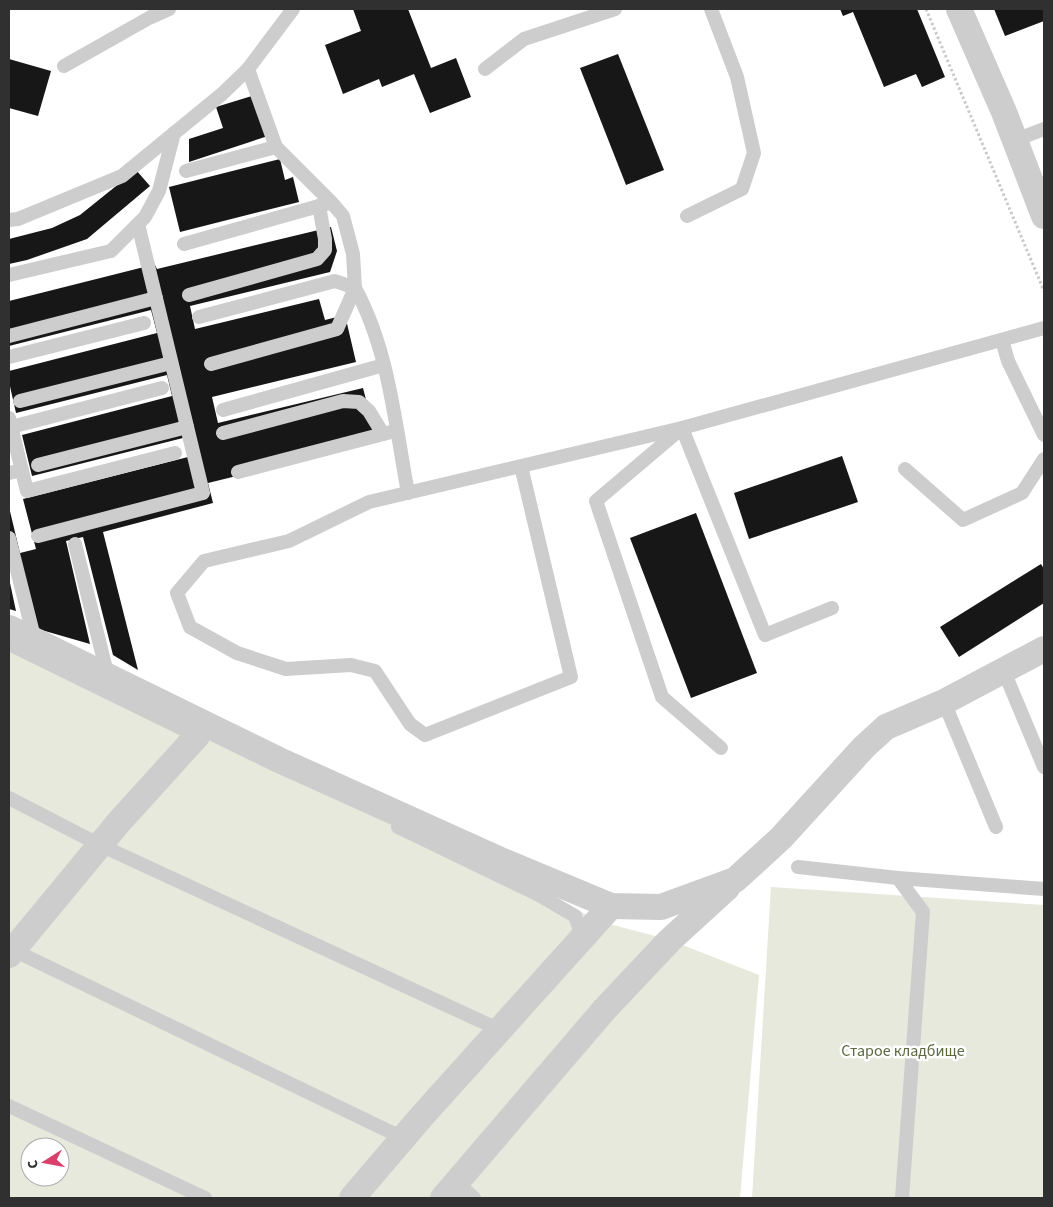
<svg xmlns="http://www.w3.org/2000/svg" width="1053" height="1207" font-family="'Source Sans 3',sans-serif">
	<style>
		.green { fill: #e6e9dc; fill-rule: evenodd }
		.building { fill: #171717 }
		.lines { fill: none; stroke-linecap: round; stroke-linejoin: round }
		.path { stroke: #cacaca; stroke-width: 3; stroke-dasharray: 2.5 2.5; stroke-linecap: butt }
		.lane { stroke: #cdcdcd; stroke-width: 14 }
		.street { stroke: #cdcdcd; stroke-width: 26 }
		.labels { text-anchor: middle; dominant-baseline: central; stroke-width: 5; stroke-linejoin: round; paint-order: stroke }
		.park-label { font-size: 16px; fill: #5c6940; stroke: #fff }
	</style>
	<rect width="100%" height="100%" fill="#fff"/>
	<!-- green -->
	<g class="green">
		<path d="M9,636L523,880L598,921L670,940L759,975L740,1198H9ZM30,1147H60V1177H30Z"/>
		<path d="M771,887L1044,905V1198H752Z"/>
	</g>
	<!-- building -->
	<g class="building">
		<path d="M353,9H408L431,68L456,58L471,97L430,113L414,74L382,87L379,79L343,94L325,45L361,31Z"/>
		<path d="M840,9H917L945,77L922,87L916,74L884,87L853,12L843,16Z"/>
		<path d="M994,9H1044V21L1005,36Z"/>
		<path d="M618,54L664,170L626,185L580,68Z"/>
		<path d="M9,59L51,71L38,116L9,108Z"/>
		<path d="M255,95L268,136L189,162V139L223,128L216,107Z"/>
		<path d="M280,159L285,180L293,177L299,202L180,232L169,187Z"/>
		<path d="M136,170L150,186L87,239L27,260L9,264V239L52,228L80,215Z"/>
		<path d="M331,227L337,251L330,272L190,306L195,329L319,299L325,320L345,315L356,362L212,397L218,423L363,388L377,442L208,483L213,503L103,532L138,670L113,655L83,537L66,541L90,644L38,629L9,562V507L20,553L36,549L23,499L188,457L183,438L32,476L22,435L172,396L167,375L16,413L9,382V371L157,333L151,310L9,346V301L148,266L155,265L157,269Z"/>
		<path d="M842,456L858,502L749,539L734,493Z"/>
		<path d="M696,513L757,673L691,698L630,538Z"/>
		<path d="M1041,564L1044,569V603L959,657L940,627Z"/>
		<path d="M9,583H10L16,611L9,609Z"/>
	</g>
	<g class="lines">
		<!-- path -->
		<path class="path" d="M926,9L1044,291"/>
		<!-- lane -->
		<g class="lane">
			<path d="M64,66L149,18L169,9"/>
			<path d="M485,69L524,39L615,9"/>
			<path d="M1015,140L1044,129"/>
			<path d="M186,171L276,147"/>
			<path d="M687,216L742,189L754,153L737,77L711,9"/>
			<path d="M9,220L18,219L122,176L222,94L248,69L293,9"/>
			<path d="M184,244L326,204"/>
			<path d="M9,275L111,251L145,217L159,191L174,133"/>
			<path d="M355,288C389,350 395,424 408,493"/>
			<path d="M189,295L317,259L325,250V239L319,206"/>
			<path d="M199,317L335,281L355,288L353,254L343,216L332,203L276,147L248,69"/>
			<path d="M9,336L156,298"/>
			<path d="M1002,340L1008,361L1044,435"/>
			<path d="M9,357L144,323"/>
			<path d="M211,364L337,329L355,288"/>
			<path d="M20,401L171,363"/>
			<path d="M223,410L384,365"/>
			<path d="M9,418L27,491L175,453"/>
			<path d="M11,427L162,388"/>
			<path d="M223,433L343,401L359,402L369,411L383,434"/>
			<path d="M38,465L187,427"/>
			<path d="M521,466L571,677L425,735L410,724L375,671L351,665L286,669L237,653L190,627L177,593L204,561L289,541L369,502L682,428L1044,328"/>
			<path d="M905,469L963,520L1022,493L1044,459"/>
			<path d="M238,472L391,432"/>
			<path d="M9,473L22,470"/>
			<path d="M38,536L203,493L138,224"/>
			<path d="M9,538L35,641"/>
			<path d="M75,544L108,677"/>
			<path d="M9,644L197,736L202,737"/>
			<path d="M1003,669L1044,767"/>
			<path d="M944,702L996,827"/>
			<path d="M721,748L662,697L596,501L682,428L765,635L832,608"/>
			<path d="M9,798L100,845L500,1030"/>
			<path d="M398,827L539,895L575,916L583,938"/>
			<path d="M798,867L898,878L1044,889"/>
			<path d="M898,878L923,912L902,1198"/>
			<path d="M9,948L403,1138"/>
			<path d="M9,1106L205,1198"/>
			<path d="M456,1182L474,1198"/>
		</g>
		<!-- street -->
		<g class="street">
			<path d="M959,9L1004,112L1044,216"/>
			<path d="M9,628L279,760L503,861L611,906L661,907L735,880L781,838L864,747L886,727L944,702L1044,649"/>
			<path d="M9,955L119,822L197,736"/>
			<path d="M352,1198L422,1116L611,906"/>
			<path d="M443,1198L604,1010L670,940L727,888"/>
		</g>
	</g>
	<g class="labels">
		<!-- park labels -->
		<g class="park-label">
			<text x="903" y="1051">Старое кладбище</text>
		</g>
	</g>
	<!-- border -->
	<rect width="1053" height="1207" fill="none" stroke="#303030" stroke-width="20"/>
	<!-- north arrow -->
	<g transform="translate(45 1162) rotate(259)"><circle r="24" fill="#ffffff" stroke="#acacac"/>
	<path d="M0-4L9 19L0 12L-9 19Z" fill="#d9406b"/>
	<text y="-8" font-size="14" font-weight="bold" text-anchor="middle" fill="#303030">С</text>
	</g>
</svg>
